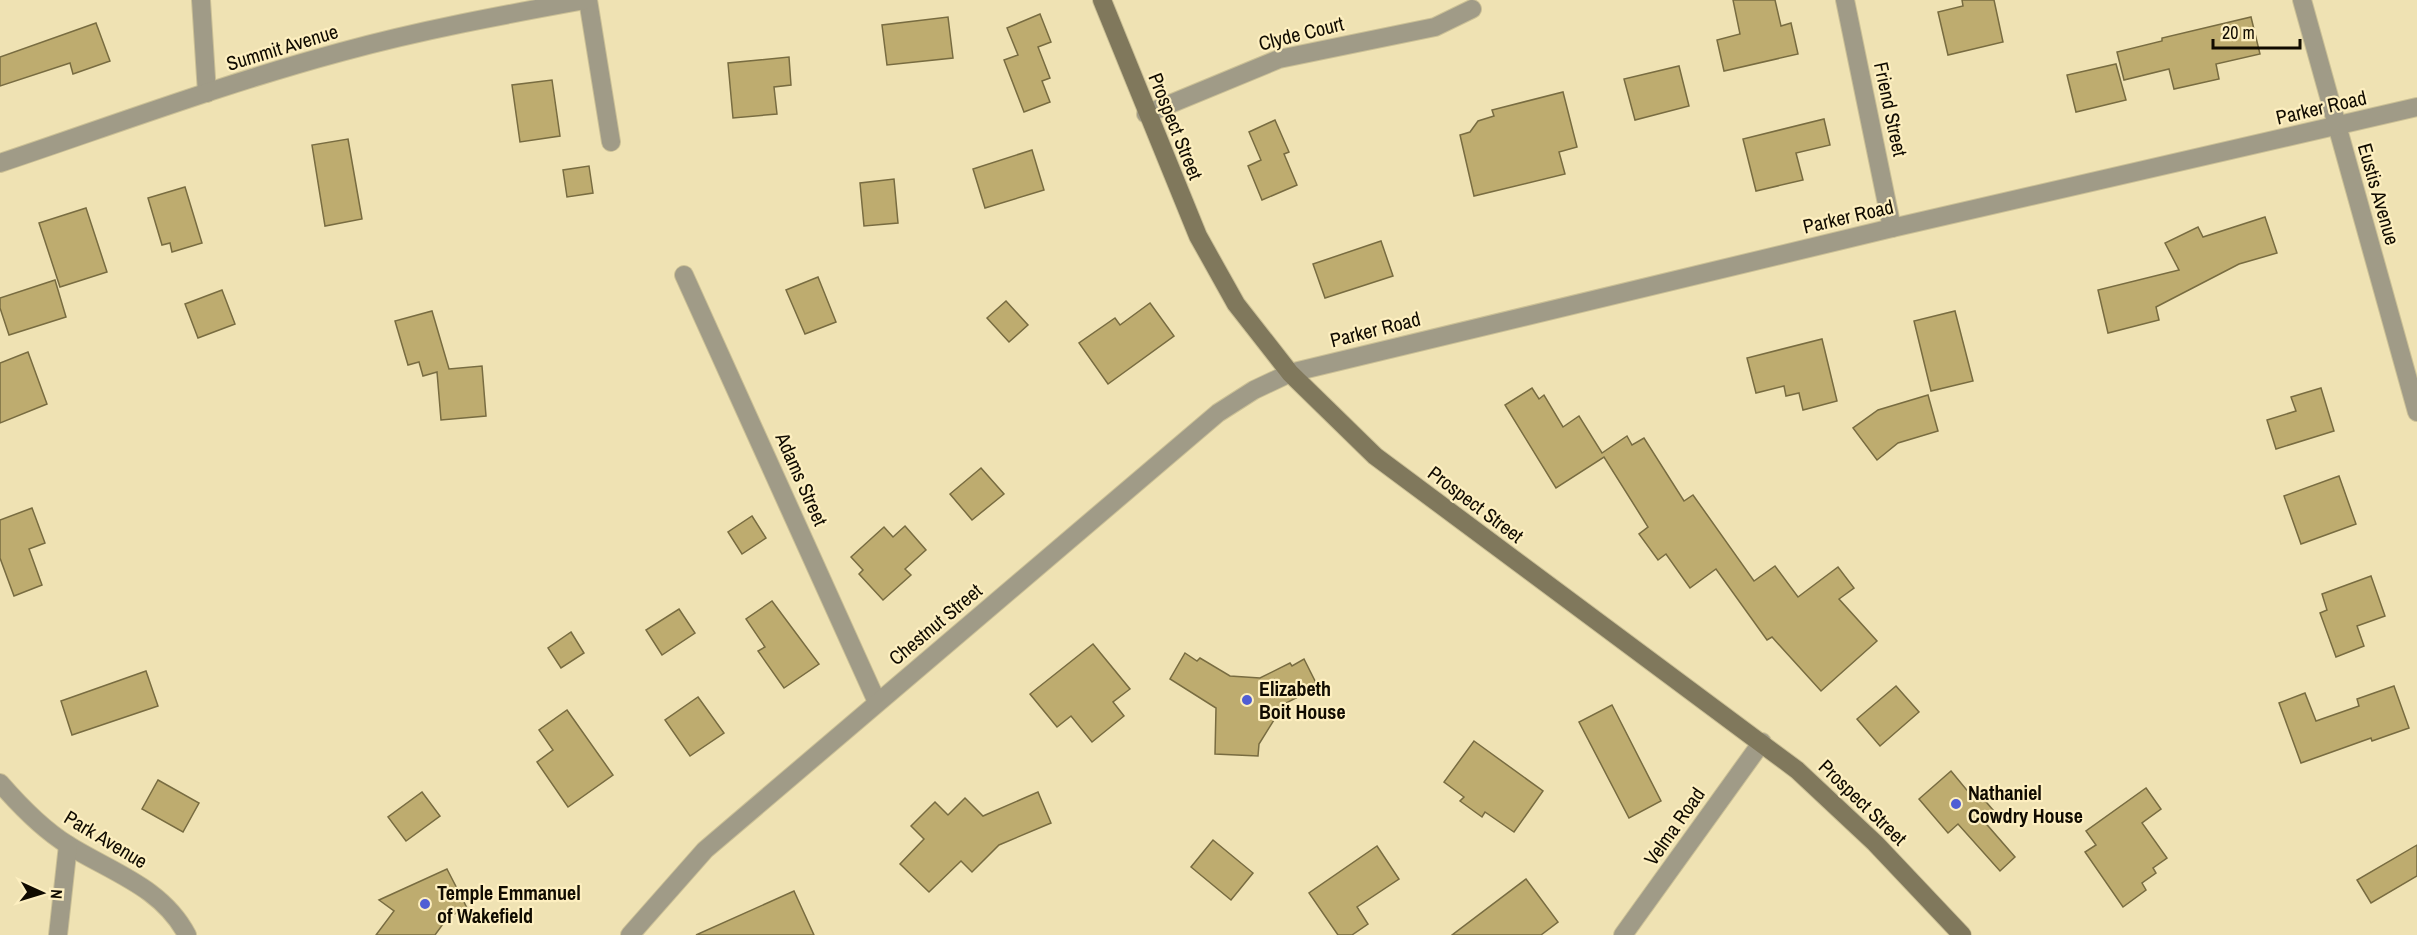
<svg xmlns="http://www.w3.org/2000/svg" width="2417" height="935" font-family="'Archivo Narrow',sans-serif">
	<style>
		.building { fill: #beac6f; stroke: #786c41; stroke-width: 1.5 }
		.lines { fill: none; stroke-linecap: round; stroke-linejoin: round }
		.minor-casing { stroke: #cbc096; stroke-width: 20 }
		.tertiary-casing { stroke: #cbc096; stroke-width: 20 }
		.secondary-casing { stroke: #cbc096; stroke-width: 20 }
		.minor { stroke: #a09b87; stroke-width: 18 }
		.tertiary { stroke: #a09b87; stroke-width: 18 }
		.secondary { stroke: #80785c; stroke-width: 18 }
		.poi-dot { fill: #505ed4; stroke: #fdefc0; stroke-width: 2 }
		.labels { text-anchor: middle; dominant-baseline: central; stroke-width: 4.5; stroke-linejoin: round; paint-order: stroke }
		.street-label { font-size: 20px; fill: #100b00; stroke: #fdefc0 }
		.poi-label { font-size: 20px; font-weight: bold; fill: #100b00; stroke: #fdefc0; text-anchor: start }
	</style>
	<rect width="100%" height="100%" fill="#efe2b3"/>
	<!-- building -->
	<g class="building">
		<path d="M1733,0H1775L1781,26L1791,23L1798,54L1724,71L1717,40L1740,34Z"/>
		<path d="M1962,0H1994L2003,42L1948,55L1938,12L1963,6Z"/>
		<path d="M1040,14L1051,42L1038,47L1050,78L1042,81L1050,102L1024,112L1004,60L1018,55L1007,28Z"/>
		<path d="M948,17L953,58L887,65L882,25Z"/>
		<path d="M2251,17L2260,54L2216,64L2219,79L2174,89L2169,69L2124,80L2117,52L2162,41V38Z"/>
		<path d="M96,23L110,61L73,74L70,63L0,86V57Z"/>
		<path d="M789,57L791,85L774,87L777,114L733,118L728,63Z"/>
		<path d="M2116,64L2126,100L2076,112L2067,75Z"/>
		<path d="M1679,66L1689,106L1635,120L1624,79Z"/>
		<path d="M552,80L560,136L520,142L512,85Z"/>
		<path d="M1563,92L1577,147L1559,152L1565,174L1474,196L1460,135L1470,132L1478,121L1494,116L1492,110Z"/>
		<path d="M1824,119L1830,145L1796,153L1803,180L1756,191L1743,139Z"/>
		<path d="M1275,120L1289,152L1284,154L1297,185L1262,200L1248,166L1261,160L1249,132Z"/>
		<path d="M348,139L362,219L325,226L312,145Z"/>
		<path d="M1032,150L1044,190L985,208L973,169Z"/>
		<path d="M589,166L593,193L567,197L563,170Z"/>
		<path d="M894,179L898,223L864,226L860,183Z"/>
		<path d="M185,187L202,243L172,252L170,243L162,245L148,198Z"/>
		<path d="M86,208L107,272L60,287L39,223Z"/>
		<path d="M2265,217L2277,253L2239,264L2156,307L2159,320L2108,333L2098,290L2179,270L2165,243L2198,227L2203,237Z"/>
		<path d="M1381,241L1393,276L1325,298L1313,264Z"/>
		<path d="M818,277L836,322L805,334L786,290Z"/>
		<path d="M55,280L66,317L9,335L0,308V298Z"/>
		<path d="M222,290L235,324L198,338L185,304Z"/>
		<path d="M1006,301L1028,325L1009,342L987,318Z"/>
		<path d="M1150,303L1174,336L1108,384L1079,343L1115,318L1120,325Z"/>
		<path d="M432,311L449,369L482,366L486,416L441,420L437,372L423,376L419,362L408,365L395,321Z"/>
		<path d="M1955,311L1973,381L1931,391L1914,321Z"/>
		<path d="M1822,339L1837,401L1803,410L1799,393L1786,396L1784,386L1756,393L1747,358Z"/>
		<path d="M28,352L47,404L0,423V363Z"/>
		<path d="M1532,388L1539,399L1544,395L1563,427L1579,416L1602,453L1627,436L1632,445L1644,438L1684,501L1693,495L1754,581L1775,566L1798,597L1838,567L1854,588L1839,599L1877,641L1821,691L1772,637L1767,640L1716,569L1690,588L1666,554L1658,560L1639,534L1648,527L1604,457L1556,488L1505,405Z"/>
		<path d="M2321,388L2334,431L2276,449L2267,420L2296,411L2291,397Z"/>
		<path d="M1928,395L1938,431L1898,443L1877,460L1853,428L1878,410Z"/>
		<path d="M981,468L1004,494L972,520L950,494Z"/>
		<path d="M2339,476L2356,524L2301,544L2284,496Z"/>
		<path d="M32,508L45,543L29,549L42,585L14,596L0,558V520Z"/>
		<path d="M752,516L766,538L742,554L728,532Z"/>
		<path d="M905,526L926,550L905,569L911,575L883,600L859,574L863,570L851,557L884,527L893,537Z"/>
		<path d="M2371,576L2385,616L2357,626L2364,646L2336,657L2320,613L2327,610L2322,594Z"/>
		<path d="M772,601L819,664L784,688L758,651L765,647L746,619Z"/>
		<path d="M679,609L695,633L662,655L646,630Z"/>
		<path d="M571,632L584,653L561,668L548,648Z"/>
		<path d="M1093,644L1130,689L1113,702L1124,716L1092,742L1071,716L1057,727L1030,694Z"/>
		<path d="M1185,653L1197,661L1200,658L1230,676L1260,678L1290,663L1292,666L1304,659L1316,683L1304,689L1306,693L1284,704L1259,744L1258,756L1215,754L1216,708L1170,679Z"/>
		<path d="M146,671L158,706L72,735L61,701Z"/>
		<path d="M1896,686L1919,712L1880,746L1857,719Z"/>
		<path d="M2394,686L2409,728L2372,741L2371,738L2301,763L2279,703L2305,693L2316,721L2359,706L2357,699Z"/>
		<path d="M698,697L724,733L690,756L665,720Z"/>
		<path d="M1612,705L1661,801L1629,818L1579,722Z"/>
		<path d="M567,710L613,775L568,807L537,762L553,750L539,730Z"/>
		<path d="M1474,741L1543,791L1514,832L1485,812L1482,817L1460,801L1464,797L1444,782Z"/>
		<path d="M1951,771L1970,794L1975,789L1993,810L1982,819L2015,857L2000,871L1958,824L1948,833L1919,799Z"/>
		<path d="M158,780L199,803L183,832L142,809Z"/>
		<path d="M2146,788L2161,809L2142,823L2167,858L2153,868L2156,873L2142,883L2146,890L2123,907L2085,852L2096,845L2086,831Z"/>
		<path d="M422,792L440,816L406,841L388,817Z"/>
		<path d="M1038,792L1051,823L999,845L972,872L961,861L929,892L900,864L924,839L911,826L935,802L948,815L965,798L983,816Z"/>
		<path d="M1213,840L1253,873L1231,900L1191,867Z"/>
		<path d="M2417,845V876L2371,903L2357,880Z"/>
		<path d="M1377,846L1399,879L1357,907L1368,924L1352,935H1338L1309,893Z"/>
		<path d="M447,869L467,908L448,917L435,935H376L394,911L379,900Z"/>
		<path d="M1526,879L1558,922L1541,935H1452Z"/>
		<path d="M794,891L814,935H696Z"/>
	</g>
	<g class="lines">
		<defs>
			<g id="minor">
				<path d="M201,0L207,93"/>
				<path d="M588,0L611,142"/>
				<path d="M1845,0L1892,228"/>
				<path d="M2302,0L2417,412"/>
				<path d="M1146,114L1279,59L1435,27L1472,9"/>
				<path d="M0,163C113,125 226,83 341,52C421,30 503,15 585,0"/>
				<path d="M684,275L877,702"/>
				<path d="M1290,373L1892,228L2417,107"/>
				<path d="M0,783C20,806 42,829 68,845C111,872 162,887 187,935"/>
				<path d="M58,935L68,845"/>
				<path d="M1623,935L1762,742"/>
			</g>
			<path id="tertiary" d="M630,935L705,850L1218,413L1254,390L1290,373"/>
			<path id="secondary" d="M1102,0L1198,236L1236,304L1290,373L1375,456L1797,770L1875,843L1962,935"/>
		</defs>
		<!-- minor casing -->
		<use href="#minor" class="minor-casing"/>
		<!-- tertiary casing -->
		<use href="#tertiary" class="tertiary-casing"/>
		<!-- secondary casing -->
		<use href="#secondary" class="secondary-casing"/>
		<!-- minor -->
		<use href="#minor" class="minor"/>
		<!-- tertiary -->
		<use href="#tertiary" class="tertiary"/>
		<!-- secondary -->
		<use href="#secondary" class="secondary"/>
	</g>
	<!-- markers -->
	<g class="poi-dot">
		<circle cx="1247" cy="700" r="6"/>
		<circle cx="1956" cy="804" r="6"/>
		<circle cx="425" cy="904" r="6"/>
	</g>
	<g class="labels">
		<!-- street labels -->
		<g class="street-label">
			<text transform="translate(1301 33) rotate(-14)">Clyde Court</text>
			<text transform="translate(282 47) rotate(-17)">Summit Avenue</text>
			<text transform="translate(2321 107) rotate(-13)">Parker Road</text>
			<text transform="translate(1891 109) rotate(78)">Friend Street</text>
			<text transform="translate(1176 126) rotate(68)">Prospect Street</text>
			<text transform="translate(2379 194) rotate(74)">Eustis Avenue</text>
			<text transform="translate(1848 216) rotate(-13)">Parker Road</text>
			<text transform="translate(1375 329) rotate(-14)">Parker Road</text>
			<text transform="translate(802 479) rotate(66)">Adams Street</text>
			<text transform="translate(1476 504) rotate(37)">Prospect Street</text>
			<text transform="translate(935 624) rotate(-40)">Chestnut Street</text>
			<text transform="translate(1863 802) rotate(44)">Prospect Street</text>
			<text transform="translate(1674 826) rotate(-55)">Velma Road</text>
			<text transform="translate(106 839) rotate(31)">Park Avenue</text>
		</g>
		<!-- poi labels -->
		<g class="poi-label">
			<text x="1259" y="688">Elizabeth<tspan x="1259" dy="23">Boit House</tspan></text>
			<text x="1968" y="792">Nathaniel<tspan x="1968" dy="23">Cowdry House</tspan></text>
			<text x="437" y="892">Temple Emmanuel<tspan x="437" dy="23">of Wakefield</tspan></text>
		</g>
	</g>
	<!-- north arrow -->
	<g transform="translate(42 893) rotate(94)" stroke="#fdefc0" stroke-width="4.5" paint-order="stroke">
	<path d="M0-4.5L10 22L0 15L-10 22Z" fill="#100b00"/>
	<text y="-9" font-size="16" font-weight="bold" text-anchor="middle" fill="#100b00">N</text>
	</g>
	<!-- scale -->
	<path d="M2213 39v9h87v-9" fill="none" stroke="#100b00" stroke-width="3"/>
	<text x="2222" y="39" font-size="18" fill="#100b00" stroke="#fdefc0" stroke-width="4.5" paint-order="stroke">20 m</text>
</svg>
